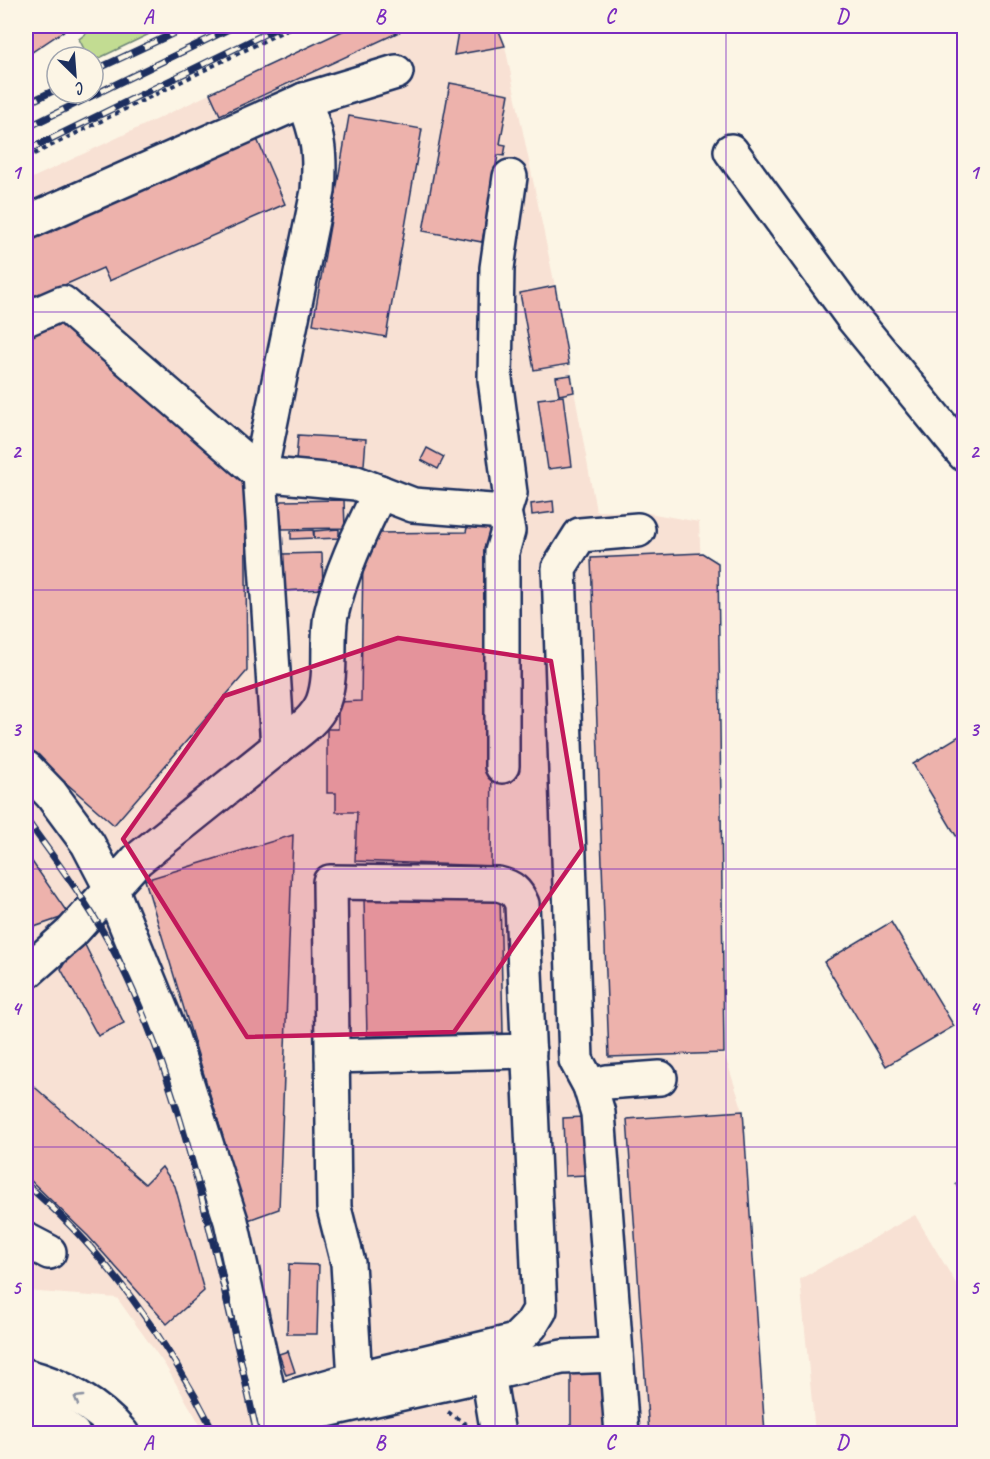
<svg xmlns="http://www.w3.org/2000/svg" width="990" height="1459" font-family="Caveat,sans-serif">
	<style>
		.built { fill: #f8e1d4 }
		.green { fill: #c2dc92; stroke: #6e8678; stroke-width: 1.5 }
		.building { fill: #edb2ac; stroke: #1b2f5e; stroke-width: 1.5 }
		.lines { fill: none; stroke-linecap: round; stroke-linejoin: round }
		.minor-casing { stroke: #1b2f5e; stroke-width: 38 }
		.major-casing { stroke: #1b2f5e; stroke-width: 38 }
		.path { stroke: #1b2f5e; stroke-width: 4; stroke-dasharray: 4.5 4.5; stroke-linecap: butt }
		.minor { stroke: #fcf5e5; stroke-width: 33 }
		.major { stroke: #fcf5e5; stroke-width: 33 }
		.rail-casing { stroke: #1b2f5e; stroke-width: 7 }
		.rail { stroke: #fcf5e5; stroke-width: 4.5; stroke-dasharray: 14; stroke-linecap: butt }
		.oneway { stroke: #8c92a2 }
		.marked { fill: #c2185b; fill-opacity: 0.2; stroke: #c2185b; stroke-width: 4.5; stroke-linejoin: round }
		.grid { fill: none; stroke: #7b2cbf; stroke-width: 1.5; stroke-opacity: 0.55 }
		.neatline { fill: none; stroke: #7b2cbf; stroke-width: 2 }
		.grid-label { font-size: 20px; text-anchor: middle; font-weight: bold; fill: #7b2cbf }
	</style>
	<rect width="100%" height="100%" fill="#fcf5e5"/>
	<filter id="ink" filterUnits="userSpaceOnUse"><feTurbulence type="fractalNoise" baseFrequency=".0167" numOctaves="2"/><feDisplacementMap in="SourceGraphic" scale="12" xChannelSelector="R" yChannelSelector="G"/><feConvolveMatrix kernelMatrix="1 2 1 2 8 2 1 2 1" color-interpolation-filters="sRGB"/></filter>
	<g filter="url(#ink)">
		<!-- built -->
		<g class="built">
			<path d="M353,26H497L505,46L555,286L596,511L643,512L699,522L724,1053L743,1111L765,1433H205L165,1365L117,1298L26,1291V181Z"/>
			<path d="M915,1215L964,1297V1433H815L800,1279Z"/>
		</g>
		<!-- green -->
		<path class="green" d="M96,26H166L93,61V57H88L79,39Z"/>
		<!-- building -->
		<g class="building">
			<path d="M26,26H71L26,56Z"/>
			<path d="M353,26H412L220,115L210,93Z"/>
			<path d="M459,26H497L505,46L454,55Z"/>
			<path d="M450,83L509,94L500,144L506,145L504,156L498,155L482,242L423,231Z"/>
			<path d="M349,116L422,129L386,337L313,324Z"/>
			<path d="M254,132L285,204L109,281L103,268L26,302V242L81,218L77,209Z"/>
			<path d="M555,286L569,364L534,370L520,293Z"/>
			<path d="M56,314L245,471L247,671L114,825L26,748V696L29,691L26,688V327Z"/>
			<path d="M571,375L574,392L559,395L556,377Z"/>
			<path d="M563,396L572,466L548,469L538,399Z"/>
			<path d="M298,435L366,439L364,465L296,461Z"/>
			<path d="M427,448L444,457L438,469L421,460Z"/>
			<path d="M344,500L345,528L282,529V525L278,524L277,508L282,501Z"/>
			<path d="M553,501L554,512L532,515L531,504Z"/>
			<path d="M468,524H494L491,866L355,861L357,812H336V793H327V729H338V702L361,701L363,555L377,533L466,532Z"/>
			<path d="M339,529V538L314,539V531Z"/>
			<path d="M313,530L314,538L291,539V531Z"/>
			<path d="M322,553L323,589L283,591L282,554Z"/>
			<path d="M702,553L718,563L724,1053L609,1057L591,558Z"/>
			<path d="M964,733V849L913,764Z"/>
			<path d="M293,835L279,1209L248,1220L145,880Z"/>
			<path d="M26,853L69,915L34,927L26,917Z"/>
			<path d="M500,895L503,1033L367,1036L364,898Z"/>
			<path d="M891,922L954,1026L886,1066L824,962Z"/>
			<path d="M82,939L124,1023L98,1036L61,969L77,942Z"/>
			<path d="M30,1083L145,1184L162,1167L175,1186L204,1291L167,1324L88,1236L26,1176V1088Z"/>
			<path d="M743,1111L765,1434H649L627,1119Z"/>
			<path d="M584,1117L587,1175L565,1176L563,1118Z"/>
			<path d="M964,1179V1199L956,1184Z"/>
			<path d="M289,1264L319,1265L317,1334H287Z"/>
			<path d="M288,1351L295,1372L286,1375L279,1354Z"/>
			<rect x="571" y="1372" width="33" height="62"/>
		</g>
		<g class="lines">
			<defs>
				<g id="minor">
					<path d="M731,151L853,318L964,454"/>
					<path d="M26,223L304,100L396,72"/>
					<path d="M26,319L63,303L260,474L356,483L413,505L504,512L510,493L495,379L497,268L510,177"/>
					<path d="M278,747C293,735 315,722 323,702C333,675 326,643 331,615C341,571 360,533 380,492"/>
					<path d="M502,766V552L508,531L504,512"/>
					<path d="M26,768L51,794L88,844L111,888L172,1037L231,1221L277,1434"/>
					<path d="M28,971L71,933L137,860L278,747L260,474L318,191C321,152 318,136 304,100"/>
					<path d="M332,1056L529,1051"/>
					<path d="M590,1086L607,1082L660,1078"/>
					<path d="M26,1240L49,1252"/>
					<path d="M488,1374L562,1357L616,1355"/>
					<path d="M270,1403L355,1379L348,1263L334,1208L330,882L498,884C512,887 517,892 522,904L540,1310L531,1325L515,1341L355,1379"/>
					<path d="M300,1416L488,1374L498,1434"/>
					<path d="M622,1434L598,1113L590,1086L576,1060L559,568L580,535L638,530"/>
				</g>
				<g id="major">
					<path d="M26,1376C61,1385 99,1406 122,1434"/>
					<path d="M26,1407L57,1422L73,1434"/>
				</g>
			</defs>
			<!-- minor casing -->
			<use href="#minor" class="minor-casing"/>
			<!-- major casing -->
			<use href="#major" class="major-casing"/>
			<!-- path -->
			<g class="path">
				<path d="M26,158L294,26"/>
				<path d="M448,1412L467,1425"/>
			</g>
			<!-- minor -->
			<use href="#minor" class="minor"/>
			<!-- major -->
			<use href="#major" class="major"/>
			<defs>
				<g id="rail">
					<path d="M93,71L189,26"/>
					<path d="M26,104L57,89"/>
					<path d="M26,128L235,26"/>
					<path d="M26,151L281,26"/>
					<path d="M26,819C60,866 94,911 120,963C158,1040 182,1121 203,1203C223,1280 240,1357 257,1434"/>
					<path d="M26,1184C104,1250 169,1342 215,1434"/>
				</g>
			</defs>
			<!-- rail casing -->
			<use href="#rail" class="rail-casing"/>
			<!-- rail -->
			<use href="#rail" class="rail"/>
		</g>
		<!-- one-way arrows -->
		<defs><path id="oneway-chevron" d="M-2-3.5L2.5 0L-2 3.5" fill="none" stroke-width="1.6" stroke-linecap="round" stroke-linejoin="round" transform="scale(1.5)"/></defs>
		<use class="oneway" href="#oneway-chevron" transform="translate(78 1399) rotate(-150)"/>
	</g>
	<!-- marked area -->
	<path class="marked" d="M398,638L551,661L582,849L454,1032L247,1037L123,839L224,696Z"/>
	<!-- grid -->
	<path class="grid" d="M264,26V1434M495,26V1434M726,26V1434M26,312H964M26,590H964M26,869H964M26,1147H964"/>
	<!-- margin -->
	<rect width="990" height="1459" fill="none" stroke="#fcf5e5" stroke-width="66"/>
	<!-- north arrow -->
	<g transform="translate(75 75) rotate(155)"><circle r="28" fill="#fcf5e5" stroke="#a2a6af" stroke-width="1.5"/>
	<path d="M0-4.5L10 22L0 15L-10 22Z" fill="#1b2f5e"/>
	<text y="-9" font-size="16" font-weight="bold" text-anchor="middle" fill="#1b2f5e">С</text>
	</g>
	<rect x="33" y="33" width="924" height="1393" class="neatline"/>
	<g class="grid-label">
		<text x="148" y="23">A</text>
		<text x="380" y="23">B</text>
		<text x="610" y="23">C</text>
		<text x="842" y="23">D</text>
		<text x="16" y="179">1</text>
		<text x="974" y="179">1</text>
		<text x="16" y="458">2</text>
		<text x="974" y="458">2</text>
		<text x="16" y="736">3</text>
		<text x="974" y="736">3</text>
		<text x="16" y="1015">4</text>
		<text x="974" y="1015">4</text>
		<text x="16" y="1294">5</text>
		<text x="974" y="1294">5</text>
		<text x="148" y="1449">A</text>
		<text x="380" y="1449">B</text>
		<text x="610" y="1449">C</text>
		<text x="842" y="1449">D</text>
	</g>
</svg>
